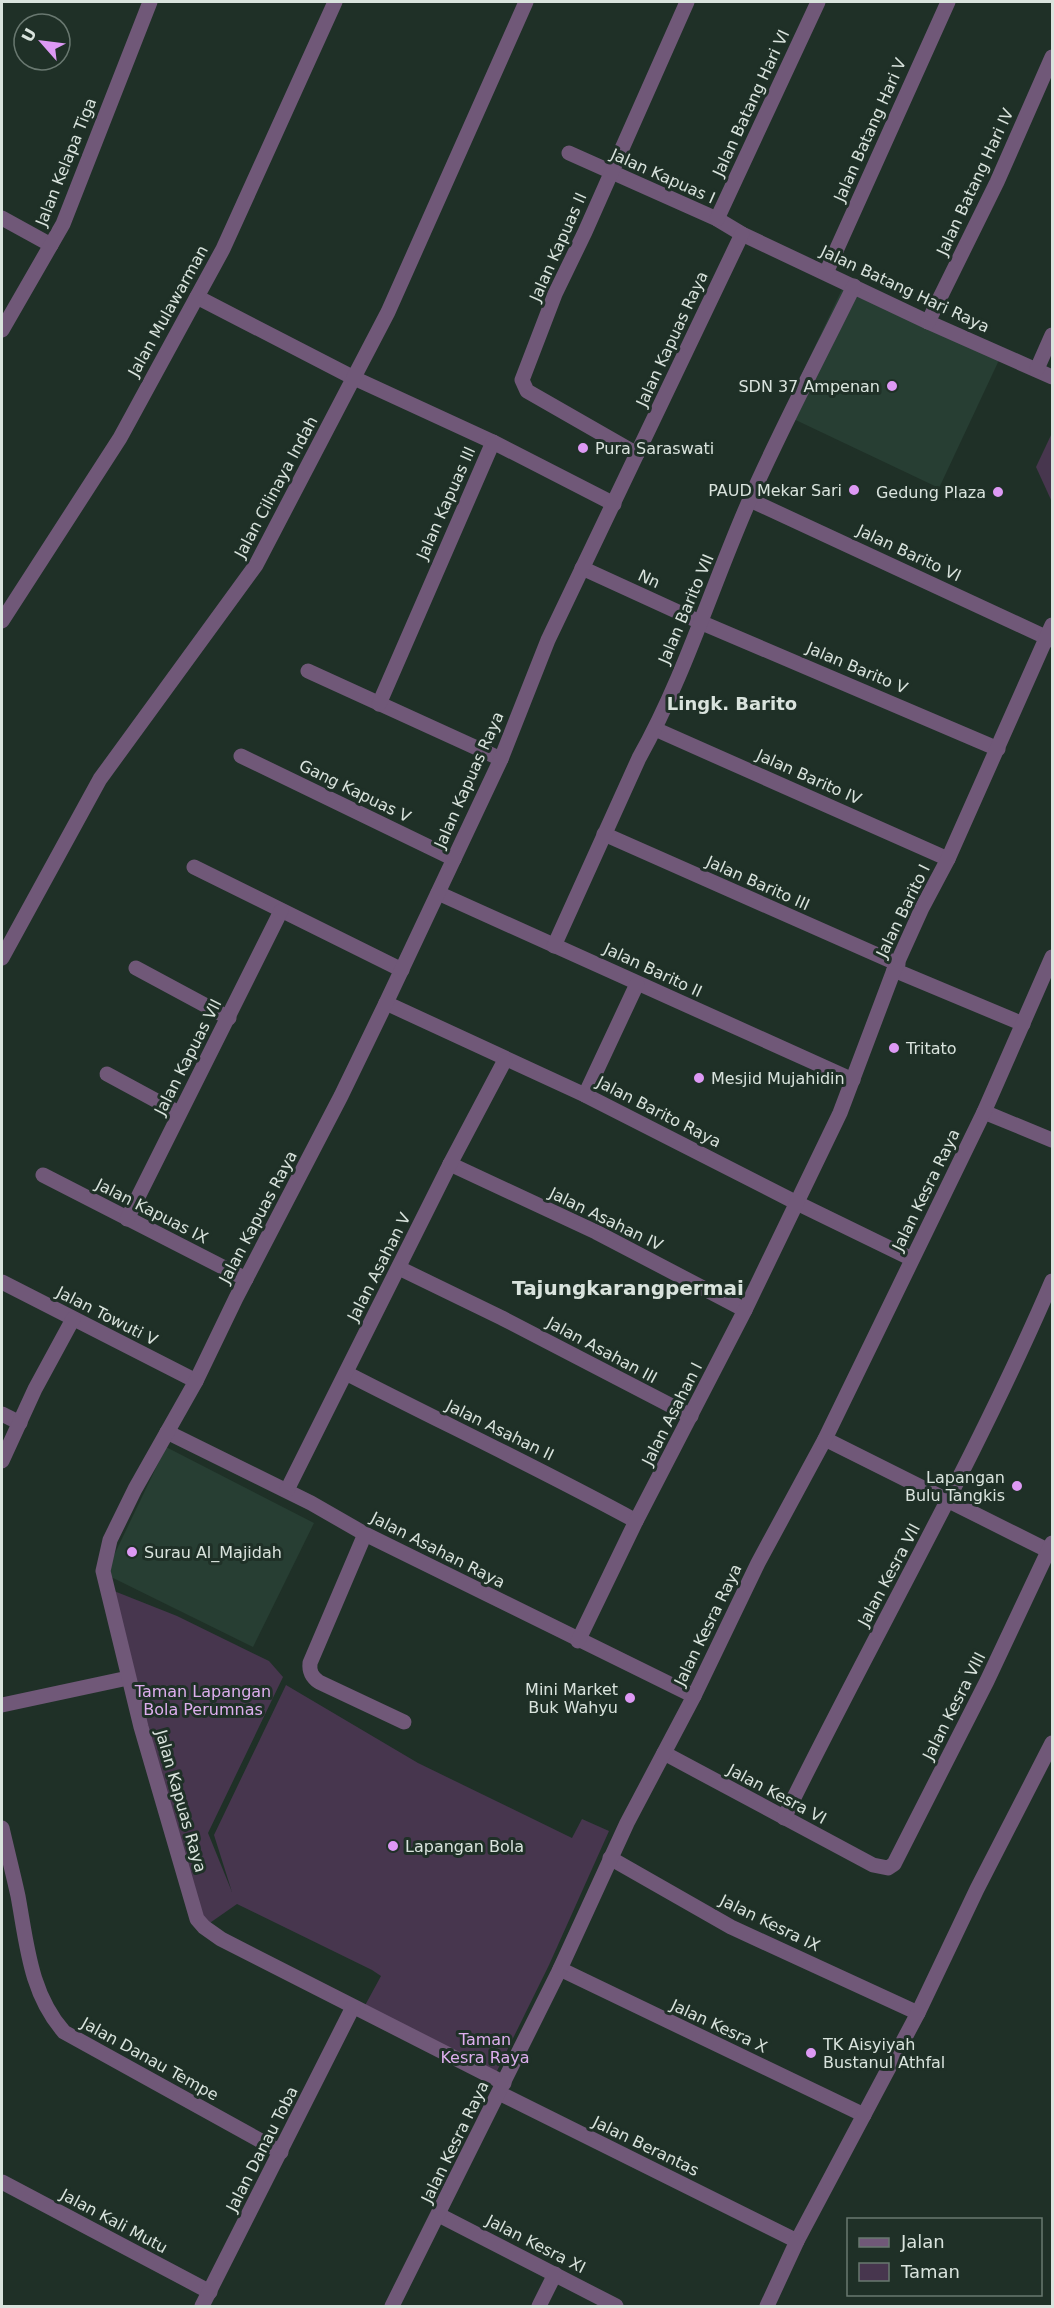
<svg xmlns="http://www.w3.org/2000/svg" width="1054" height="2308" font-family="'DejaVu Sans',sans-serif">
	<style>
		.built { fill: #273e33 }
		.green { fill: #47364e }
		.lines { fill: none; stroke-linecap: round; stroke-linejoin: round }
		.minor { stroke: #705878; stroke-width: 15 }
		.tertiary { stroke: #705878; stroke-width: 15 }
		.poi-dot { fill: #dd99f4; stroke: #1f3027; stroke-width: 2 }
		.labels { text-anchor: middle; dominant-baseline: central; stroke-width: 6; stroke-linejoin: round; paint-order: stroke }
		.street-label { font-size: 16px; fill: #d9e3dd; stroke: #1f3027 }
		.poi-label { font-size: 16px; fill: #d9e3dd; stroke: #1f3027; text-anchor: start }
		.park-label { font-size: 16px; fill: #ddaeed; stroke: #1f3027 }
		.neighbourhood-label { font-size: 18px; font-weight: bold; fill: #d9e3dd; stroke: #1f3027 }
		.quarter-label { font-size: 20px; font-weight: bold; fill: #d9e3dd; stroke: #1f3027 }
	</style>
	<rect width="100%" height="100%" fill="#1f3027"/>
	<!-- built -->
	<g class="built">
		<path d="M844,285L1000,358L939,488L783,414Z"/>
		<path d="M166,1447L314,1523L253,1647L105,1574Z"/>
	</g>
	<!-- green -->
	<g class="green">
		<path d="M1052,433V502L1036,467Z"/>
		<path d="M114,1591L177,1616L269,1661L283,1677L208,1833L232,1892L214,1835L286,1685L418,1763L572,1838L582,1819L609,1831L549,1965L494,2077L362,2011L381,1976L372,1970L237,1904L204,1927L158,1784Z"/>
	</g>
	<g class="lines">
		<!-- minor -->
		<g class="minor">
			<path d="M569,153L717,219L742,234L928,322L1052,377"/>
			<path d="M2,218L51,245"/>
			<path d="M717,219L818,2"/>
			<path d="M826,273L948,2"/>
			<path d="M197,297L354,378L493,442"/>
			<path d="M928,322L997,182L1052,57"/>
			<path d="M2,330L63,224L150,2"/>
			<path d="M1037,369L1052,335"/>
			<path d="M637,454L527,391L522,380L555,294L585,232L687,2"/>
			<path d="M750,500L1052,640"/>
			<path d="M582,568L700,622L998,749"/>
			<path d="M2,621L120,438L223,249L335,2"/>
			<path d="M308,671L501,759"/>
			<path d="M379,704L493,442L614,504"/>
			<path d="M655,729L948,859"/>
			<path d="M241,756L454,859"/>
			<path d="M604,834L898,964"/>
			<path d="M194,867L402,970"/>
			<path d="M438,893L853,1080"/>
			<path d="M554,946L639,758C685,676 712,585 750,499C782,427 819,357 854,286"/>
			<path d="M2,958L100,779L256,565L388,312L526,2"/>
			<path d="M136,968L229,1018"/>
			<path d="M894,970L1023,1024"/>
			<path d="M386,1003L585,1095L797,1203L912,1259"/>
			<path d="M107,1074L179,1113"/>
			<path d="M585,1095L637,984"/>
			<path d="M984,1112L1052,1140"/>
			<path d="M450,1164L596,1232L745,1310"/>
			<path d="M43,1175L246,1279"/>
			<path d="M127,1219L281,911"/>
			<path d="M399,1268L502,1318L691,1416"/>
			<path d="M2,1282L196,1381"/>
			<path d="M346,1373C443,1423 541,1469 636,1521"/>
			<path d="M2,1414L20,1423"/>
			<path d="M167,1432L311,1503L365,1534L694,1696"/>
			<path d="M825,1439L1049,1551"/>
			<path d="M2,1461L35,1389L73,1319"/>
			<path d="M287,1490L450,1164L505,1060"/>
			<path d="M365,1534L310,1663C309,1672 312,1677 319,1682L404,1722"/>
			<path d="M578,1641L636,1521L745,1310L840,1113L894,970L922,908L948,859L1052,625"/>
			<path d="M2,1705L128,1678"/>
			<path d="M664,1753L873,1865L888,1868L894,1864L987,1681L1052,1543"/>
			<path d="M784,1818C872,1638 973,1465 1052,1281"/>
			<path d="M2,1828C7,1850 13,1873 18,1896C27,1945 30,1993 64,2032L281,2152"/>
			<path d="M610,1858L731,1927L918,2013"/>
			<path d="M560,1969L864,2115"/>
			<path d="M504,2083L221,1939L204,1927L197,1919L141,1727L103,1571L110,1540L135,1489L196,1381L236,1298L341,1096L386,1003L501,759L548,640L742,234"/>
			<path d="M499,2093L797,2241L918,2013L977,1889L1052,1743"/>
			<path d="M2,2182L210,2292"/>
			<path d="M439,2215L616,2306"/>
			<path d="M202,2306L353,2007"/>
			<path d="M539,2306L555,2274"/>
			<path d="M767,2306L797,2241"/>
		</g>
		<!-- tertiary -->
		<path class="tertiary" d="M392,2306L560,1969L627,1823L694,1696L758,1563L825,1439L984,1112L1052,957"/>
	</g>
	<!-- markers -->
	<g class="poi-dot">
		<circle cx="892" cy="386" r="6"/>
		<circle cx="583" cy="448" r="6"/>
		<circle cx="854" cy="490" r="6"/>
		<circle cx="998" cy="492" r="6"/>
		<circle cx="894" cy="1048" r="6"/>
		<circle cx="699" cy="1078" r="6"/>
		<circle cx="1017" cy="1486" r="6"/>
		<circle cx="132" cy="1552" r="6"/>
		<circle cx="630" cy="1698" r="6"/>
		<circle cx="393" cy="1846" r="6"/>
		<circle cx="811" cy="2053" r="6"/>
	</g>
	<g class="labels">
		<!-- street labels -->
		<g class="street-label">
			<text transform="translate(751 103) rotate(-65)">Jalan Batang Hari VI</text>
			<text transform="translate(870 130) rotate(-66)">Jalan Batang Hari V</text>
			<text transform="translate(66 162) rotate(-68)">Jalan Kelapa Tiga</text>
			<text transform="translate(663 176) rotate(24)">Jalan Kapuas I</text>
			<text transform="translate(975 182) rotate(-65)">Jalan Batang Hari IV</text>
			<text transform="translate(558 247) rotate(-66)">Jalan Kapuas II</text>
			<text transform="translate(905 289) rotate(25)">Jalan Batang Hari Raya</text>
			<text transform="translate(168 311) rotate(-61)">Jalan Mulawarman</text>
			<text transform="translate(672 339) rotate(-65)">Jalan Kapuas Raya</text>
			<text transform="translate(276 487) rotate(-62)">Jalan Cilinaya Indah</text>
			<text transform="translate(446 503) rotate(-66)">Jalan Kapuas III</text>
			<text transform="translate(909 553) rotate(25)">Jalan Barito VI</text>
			<text transform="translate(649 579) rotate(25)">Nn</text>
			<text transform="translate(686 609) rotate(-67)">Jalan Barito VII</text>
			<text transform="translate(857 668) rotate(23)">Jalan Barito V</text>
			<text transform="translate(809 777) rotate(24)">Jalan Barito IV</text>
			<text transform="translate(469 780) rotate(-66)">Jalan Kapuas Raya</text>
			<text transform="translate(355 791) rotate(26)">Gang Kapuas V</text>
			<text transform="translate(758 883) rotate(24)">Jalan Barito III</text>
			<text transform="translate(903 911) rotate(-64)">Jalan Barito I</text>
			<text transform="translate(653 970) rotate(25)">Jalan Barito II</text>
			<text transform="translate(188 1057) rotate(-63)">Jalan Kapuas VII</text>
			<text transform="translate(659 1112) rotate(27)">Jalan Barito Raya</text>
			<text transform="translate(926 1190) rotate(-64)">Jalan Kesra Raya</text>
			<text transform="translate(152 1211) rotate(27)">Jalan Kapuas IX</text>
			<text transform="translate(258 1217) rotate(-62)">Jalan Kapuas Raya</text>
			<text transform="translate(606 1219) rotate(26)">Jalan Asahan IV</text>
			<text transform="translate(379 1267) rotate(-63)">Jalan Asahan V</text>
			<text transform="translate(107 1316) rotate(27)">Jalan Towuti V</text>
			<text transform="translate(602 1350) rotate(28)">Jalan Asahan III</text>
			<text transform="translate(672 1414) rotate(-63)">Jalan Asahan I</text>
			<text transform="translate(500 1430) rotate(26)">Jalan Asahan II</text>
			<text transform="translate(438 1550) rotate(27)">Jalan Asahan Raya</text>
			<text transform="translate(889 1575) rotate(-62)">Jalan Kesra VII</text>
			<text transform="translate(708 1625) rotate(-64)">Jalan Kesra Raya</text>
			<text transform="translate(954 1706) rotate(-63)">Jalan Kesra VIII</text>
			<text transform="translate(777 1794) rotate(28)">Jalan Kesra VI</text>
			<text transform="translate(181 1801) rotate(74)">Jalan Kapuas Raya</text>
			<text transform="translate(770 1923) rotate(26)">Jalan Kesra IX</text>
			<text transform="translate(719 2026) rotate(25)">Jalan Kesra X</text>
			<text transform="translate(150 2059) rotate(29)">Jalan Danau Tempe</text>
			<text transform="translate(455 2142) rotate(-64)">Jalan Kesra Raya</text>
			<text transform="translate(646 2146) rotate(26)">Jalan Berantas</text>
			<text transform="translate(262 2149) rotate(-63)">Jalan Danau Toba</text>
			<text transform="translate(114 2221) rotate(28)">Jalan Kali Mutu</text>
			<text transform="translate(536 2244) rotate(27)">Jalan Kesra XI</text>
		</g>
		<!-- poi labels -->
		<g class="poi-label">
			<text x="880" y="386" text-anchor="end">SDN 37 Ampenan</text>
			<text x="595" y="448">Pura Saraswati</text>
			<text x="842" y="490" text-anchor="end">PAUD Mekar Sari</text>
			<text x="986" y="492" text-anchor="end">Gedung Plaza</text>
			<text x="906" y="1048">Tritato</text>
			<text x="711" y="1078">Mesjid Mujahidin</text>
			<text x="1005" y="1477" text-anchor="end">Lapangan<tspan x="1005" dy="18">Bulu Tangkis</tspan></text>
			<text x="144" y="1552">Surau Al_Majidah</text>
			<text x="618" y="1689" text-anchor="end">Mini Market<tspan x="618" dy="18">Buk Wahyu</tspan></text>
			<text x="405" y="1846">Lapangan Bola</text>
			<text x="823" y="2044">TK Aisyiyah<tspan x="823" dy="18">Bustanul Athfal</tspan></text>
		</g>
		<!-- park labels -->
		<g class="park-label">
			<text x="203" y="1691">Taman Lapangan<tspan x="203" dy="18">Bola Perumnas</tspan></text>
			<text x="485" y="2039">Taman<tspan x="485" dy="18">Kesra Raya</tspan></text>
		</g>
		<!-- neighbourhood labels -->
		<g class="neighbourhood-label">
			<text x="732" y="703">Lingk. Barito</text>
		</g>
		<!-- quarter labels -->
		<g class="quarter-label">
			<text x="628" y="1288">Tajungkarangpermai</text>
		</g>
	</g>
	<!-- border -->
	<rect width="1054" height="2308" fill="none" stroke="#d9e3dd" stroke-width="6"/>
	<!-- legend -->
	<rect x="847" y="2218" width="195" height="78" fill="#1f3027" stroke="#697870" stroke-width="1.5"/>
	<rect x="859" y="2238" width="30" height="9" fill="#705878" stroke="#697870" stroke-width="1.5"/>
	<text x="901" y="2248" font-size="18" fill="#d9e3dd">Jalan</text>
	<rect x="859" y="2263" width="30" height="18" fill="#47364e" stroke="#697870" stroke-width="1.5"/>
	<text x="901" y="2278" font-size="18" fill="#d9e3dd">Taman</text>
	<!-- north arrow -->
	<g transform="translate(42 42) rotate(298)"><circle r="28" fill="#1f3027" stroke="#697870" stroke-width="1.5"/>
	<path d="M0-4.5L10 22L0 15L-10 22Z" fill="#dd99f4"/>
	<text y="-9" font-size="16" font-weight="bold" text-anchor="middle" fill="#d9e3dd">U</text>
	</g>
</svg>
